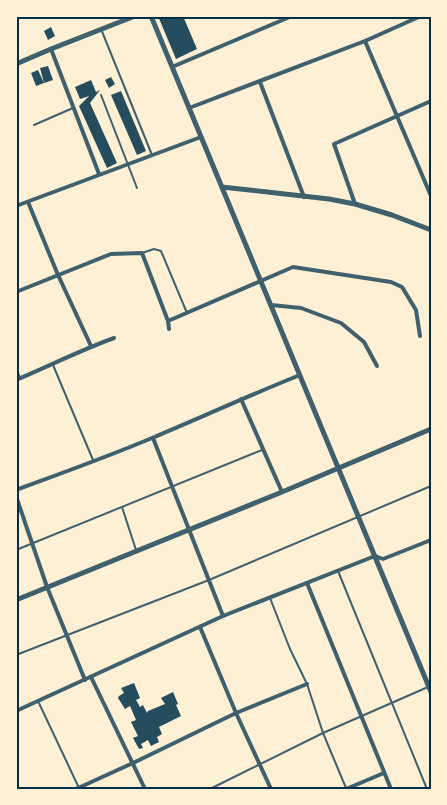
<svg xmlns="http://www.w3.org/2000/svg" width="447" height="805" font-family="Montserrat,sans-serif">
	<style>
		.building { fill: #264d5e }
		.lines { fill: none; stroke-linecap: round; stroke-linejoin: round }
		.service { stroke: #3f606c; stroke-width: 2 }
		.minor { stroke: #3f606c; stroke-width: 4 }
		.tertiary { stroke: #3f606c; stroke-width: 5 }
		.neatline { fill: none; stroke: #003049; stroke-width: 2 }
	</style>
	<rect width="100%" height="100%" fill="#fdf0d5"/>
	<!-- building -->
	<g class="building">
		<path d="M158,16H183L197,49L176,59Z"/>
		<path d="M51,27L55,36L48,40L44,31Z"/>
		<path d="M48,66L53,80L44,83L40,68Z"/>
		<path d="M38,70L44,83L36,86L31,73Z"/>
		<path d="M111,77L115,84L109,88L105,80Z"/>
		<path d="M91,80L96,92L100,90L90,103L117,163L107,168L79,106L89,96L80,99L75,87Z"/>
		<path d="M121,91L146,151L137,155L111,95Z"/>
		<path d="M134,683L140,698L136,700L140,707L143,705L147,713L148,711L165,704L161,698L173,692L178,704L176,705L181,716L159,727L162,734L157,737L159,742L151,746L148,740L141,744L143,748L139,749L133,738L138,736L131,722L136,720L130,706L125,709L118,698L119,696L124,693L121,688Z"/>
	</g>
	<g class="lines">
		<!-- service -->
		<g class="service">
			<path d="M101,29L152,155"/>
			<path d="M101,95L137,188"/>
			<path d="M34,125L73,108"/>
			<path d="M142,253L154,249L161,251L187,313"/>
			<path d="M53,365L93,460"/>
			<path d="M122,507L136,550"/>
			<path d="M16,550L262,450"/>
			<path d="M338,571L427,789"/>
			<path d="M270,598L290,649L307,684L323,733L346,788"/>
			<path d="M16,655L209,580L431,486"/>
			<path d="M38,701L79,788"/>
			<path d="M210,789L323,733L428,687"/>
		</g>
		<!-- minor -->
		<g class="minor">
			<path d="M365,41L431,196"/>
			<path d="M51,49L99,174"/>
			<path d="M172,67L292,16"/>
			<path d="M260,82L304,197"/>
			<path d="M189,108L365,41L421,16"/>
			<path d="M28,202L58,275L91,346"/>
			<path d="M355,204L334,144L431,101"/>
			<path d="M16,206L201,137"/>
			<path d="M16,292L111,254L142,253L168,321L169,329"/>
			<path d="M271,305L301,308L341,323L364,342L377,366"/>
			<path d="M168,321L293,267L391,282L402,287L416,310L420,336"/>
			<path d="M16,370L19,378"/>
			<path d="M16,380C49,366 81,350 114,338"/>
			<path d="M241,399L282,492"/>
			<path d="M153,438L223,616"/>
			<path d="M16,490C62,473 107,457 152,438C202,417 250,395 300,375"/>
			<path d="M16,496L47,587L85,680"/>
			<path d="M307,583L391,789"/>
			<path d="M200,627L236,713L271,789"/>
			<path d="M91,677L145,789"/>
			<path d="M16,711L223,616L375,556L383,559L431,540"/>
			<path d="M16,786L18,789"/>
			<path d="M76,789L133,763L236,713L307,684"/>
			<path d="M346,789L384,773"/>
		</g>
		<!-- tertiary -->
		<g class="tertiary">
			<path d="M151,16L431,692"/>
			<path d="M16,64L51,49L135,16"/>
			<path d="M222,187L329,199L355,204L392,215L431,230"/>
			<path d="M16,600L282,492L431,429"/>
		</g>
	</g>
	<!-- border -->
	<rect width="447" height="805" fill="none" stroke="#fdf0d5" stroke-width="35"/>
	<rect x="18" y="18" width="412" height="770" class="neatline"/>
</svg>
